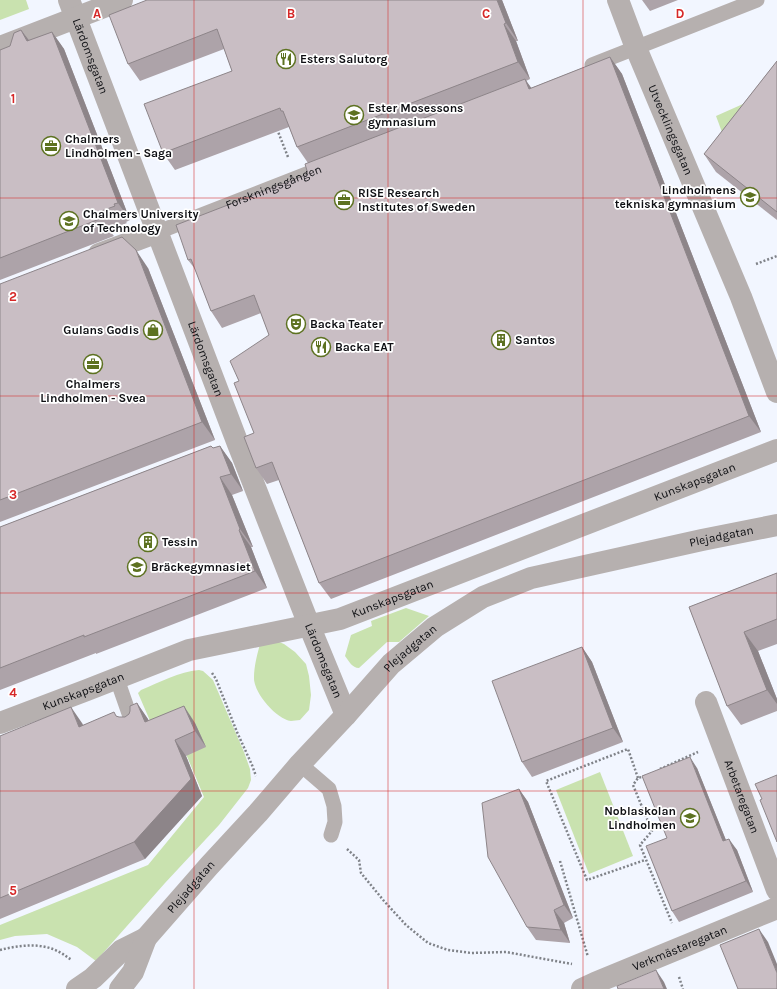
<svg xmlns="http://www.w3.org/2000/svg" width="777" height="989" font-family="Karla,sans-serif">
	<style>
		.green { fill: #c9e2af }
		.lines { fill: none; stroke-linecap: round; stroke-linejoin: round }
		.path { stroke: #7f8288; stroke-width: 2.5; stroke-dasharray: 2 2; stroke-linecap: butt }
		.lane { stroke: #b6b0af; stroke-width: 15 }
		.street { stroke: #b6b0af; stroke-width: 22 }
		.wall { fill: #ada3a9 }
		.shaded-wall { fill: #8d8589 }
		.building { fill: #c9bec4; stroke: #8d8589 }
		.grid { fill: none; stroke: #d62828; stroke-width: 1; stroke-opacity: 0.55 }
		.labels { text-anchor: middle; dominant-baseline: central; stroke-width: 3.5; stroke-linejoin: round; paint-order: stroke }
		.street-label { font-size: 12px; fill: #0e0f13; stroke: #fff }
		.poi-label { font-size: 12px; font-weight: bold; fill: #0e0f13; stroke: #fff; text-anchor: start }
		.grid-label { font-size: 13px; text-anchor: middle; font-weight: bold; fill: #d62828; stroke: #fff; stroke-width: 3.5; stroke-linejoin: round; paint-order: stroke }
	</style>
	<rect width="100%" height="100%" fill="#f2f6ff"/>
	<!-- green -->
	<g class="green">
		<path d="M0,0H26L29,9L0,20Z"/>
		<path d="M752,100L729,151L716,116Z"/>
		<path d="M406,608L429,616L399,642H387L359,668C352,668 349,661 345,656L351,635L372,626L371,621Z"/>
		<path d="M269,638L284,644L295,652L306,664L309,676L311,695L309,710L300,720C297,720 294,721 291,721C276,719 253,692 254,677C254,665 258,652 261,640Z"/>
		<path d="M199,670L203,671L213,680L244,752L250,769L251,780L248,788L219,825L165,883L96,961L77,947L47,934L15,936L0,940V925L148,865L204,797L176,730L157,737L138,693L141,690C160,682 179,672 199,670Z"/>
		<path d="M600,772L633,856L589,874L556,790Z"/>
	</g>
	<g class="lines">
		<!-- path -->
		<g class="path">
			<path d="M277,129L288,157"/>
			<path d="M756,264L777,256"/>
			<path d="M212,673L216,679L237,732L252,765L256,776"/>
			<path d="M660,769L698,752"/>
			<path d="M645,776L638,778L633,785L652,831L640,845L672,923"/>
			<path d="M638,778L628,749L546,781L587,880L645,860"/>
			<path d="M347,849L359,860L361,873L384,901L406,925L428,943L448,950L471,953L506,952L572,964"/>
			<path d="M560,861L588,957"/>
			<path d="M0,950C20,945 43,942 61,953C65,955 68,958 72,960"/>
			<path d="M679,977L683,989"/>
		</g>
		<!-- lane -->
		<g class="lane">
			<path d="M592,65L757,0"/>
			<path id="s1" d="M158,232L327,166"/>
			<path d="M117,679L133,725"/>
			<path d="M300,764L329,789L334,806L335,822L331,835"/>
		</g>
		<!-- street -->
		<g class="street">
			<path id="s2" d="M69,0L238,444L309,625L346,715"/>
			<path id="s3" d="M618,0L636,48L741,297L777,392"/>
			<path d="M0,47L122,0"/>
			<path d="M99,254L158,232"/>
			<path id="s4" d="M706,702L777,890"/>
			<path id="s5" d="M0,723L87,690L189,650L340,619L777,450"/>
			<path d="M77,989L93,978L122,950L146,938"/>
			<path id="s6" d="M120,989L133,972L146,938L209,866L258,813L300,764L346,715L391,664L435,627L483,597L531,578L702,540L777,525"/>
			<path id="s7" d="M582,989L595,983L777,908"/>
		</g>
	</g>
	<!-- wall -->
	<g class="wall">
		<path d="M147,0H502L518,41H516L530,79L526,81L531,88L610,57L622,74L761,432L331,599L319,583L279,480L267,484L256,468L254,433L239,381L269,335L261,313L222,328L211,311L195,269L188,260L308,174V163L297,147L289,127L175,170L163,153L232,71L224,49L140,81L128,64Z"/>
		<path d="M642,0H678L650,11Z"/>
		<path d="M21,30L29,40L52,32L64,49L130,220L126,222L127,223L109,230L114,236L0,280V50L10,46Z"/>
		<path d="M777,61V220L716,172L704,154Z"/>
		<path d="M148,268L215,440L0,522V284Z"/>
		<path d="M211,446L213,448L220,446L232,463L243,491L232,495L253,547H251L267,588L96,654V653L0,690V527Z"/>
		<path d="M777,573V644L758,651L777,699V711L741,725L727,706L689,607Z"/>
		<path d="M582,647L592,662L623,742L532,777L522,762Z"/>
		<path d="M137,703L149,721L195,723L206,747L186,756L202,796L145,859L0,919V736L82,723L83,725L116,716L119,717H125L129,714Z"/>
		<path d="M697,768L726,840L737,850L753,892L679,922L672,911L667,838Z"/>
		<path d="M519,789L528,802L573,918L564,923L570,943L536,940L527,927Z"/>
	</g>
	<!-- shaded-wall -->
	<g class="shaded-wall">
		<path d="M497,0H502L518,41L506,23Z"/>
		<path d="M504,24L516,41L530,79L518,62Z"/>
		<path d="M21,30L34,47L27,41Z"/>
		<path d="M52,32L64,49L130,220L118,203Z"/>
		<path d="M610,57L622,74L761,432L749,416Z"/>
		<path d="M525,79L537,96L529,89Z"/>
		<path d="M136,250L148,268L215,440L202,422Z"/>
		<path d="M220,446L232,463L243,491L231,474Z"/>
		<path d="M220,477L232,495L253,547L240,529Z"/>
		<path d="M239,530L251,547L267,588L255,571Z"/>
		<path d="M744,632L758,651L777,699V704L767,690Z"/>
		<path d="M582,647L592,662L623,742L613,728Z"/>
		<path d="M137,703L148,719L156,739L145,722Z"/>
		<path d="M184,706L195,723L206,747L195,731Z"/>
		<path d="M71,707L82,723L90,743L79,727Z"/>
		<path d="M175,740L186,756L202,796L145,859L134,842Z"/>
		<path d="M690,757L697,768L731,853L723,841Z"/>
		<path d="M519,789L528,802L573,918L564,905Z"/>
		<path d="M729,839L737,850L753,892L746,881Z"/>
		<path d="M554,910L564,923L570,943L561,930Z"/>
		<path d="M759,929L768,942L777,964V973Z"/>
		<path d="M656,970L664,982L667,989H664Z"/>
	</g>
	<!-- building -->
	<g class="building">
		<path d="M147,0H497L506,23L504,24L518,62L297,147L283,111H281L280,108L163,153L144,104L232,71L217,29L128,64L109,15Z"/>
		<path d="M21,30L27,41L52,32L118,203L114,204L115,206L96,213L102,218L0,258V50L10,46L14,33Z"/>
		<path d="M610,57L749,416L319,583L272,462L256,468L244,437L254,433L234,383L239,381L230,361L269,335L254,295L211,311L191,259L188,260L176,225L308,174L305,164L525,79L529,89Z"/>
		<path d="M777,61V212L704,154Z"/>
		<path d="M122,237L136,250L202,422L0,500V284Z"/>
		<path d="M211,446L213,448L220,446L231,474L220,477L240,529L239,530L255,571L84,637V635L0,668V527Z"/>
		<path d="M777,573V619L744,632L767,690L727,706L689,607Z"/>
		<path d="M582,647L613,728L522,762L492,681Z"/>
		<path d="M137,703L145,722L184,706L195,731L175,740L191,779L134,842L0,898V736L71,707L79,727L114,712L116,716L119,717H125L129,714L130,711V706Z"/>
		<path d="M690,757L723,841L729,839L746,881L672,911L646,846L667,838L642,776Z"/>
		<path d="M777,775V842L760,800L762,799L755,784Z"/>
		<path d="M519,789L564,905L554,910L561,930L527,927L488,857L482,803Z"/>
		<path d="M759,929L777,973V989H738L720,945Z"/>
		<path d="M656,970L664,989H618L617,986Z"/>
	</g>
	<!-- grid -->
	<path class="grid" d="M194,0V989M388,0V989M583,0V989M0,198H777M0,396H777M0,593H777M0,791H777"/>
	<!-- icons -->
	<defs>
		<symbol id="restaurant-ring" viewBox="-11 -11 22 22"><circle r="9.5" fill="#fff" stroke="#5d7221" stroke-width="1.5"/><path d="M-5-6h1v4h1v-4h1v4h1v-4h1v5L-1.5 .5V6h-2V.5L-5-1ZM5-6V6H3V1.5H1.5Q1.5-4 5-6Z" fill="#5d7221"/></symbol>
		<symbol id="school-ring" viewBox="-11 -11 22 22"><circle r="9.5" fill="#fff" stroke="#5d7221" stroke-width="1.5"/><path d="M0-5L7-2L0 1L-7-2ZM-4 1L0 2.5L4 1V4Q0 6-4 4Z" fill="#5d7221"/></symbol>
		<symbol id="office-ring" viewBox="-11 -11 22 22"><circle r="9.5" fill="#fff" stroke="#5d7221" stroke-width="1.5"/><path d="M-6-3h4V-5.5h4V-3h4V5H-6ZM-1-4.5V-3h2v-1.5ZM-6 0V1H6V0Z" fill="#5d7221"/></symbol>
		<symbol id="university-ring" viewBox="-11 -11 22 22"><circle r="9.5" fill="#fff" stroke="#5d7221" stroke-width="1.5"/><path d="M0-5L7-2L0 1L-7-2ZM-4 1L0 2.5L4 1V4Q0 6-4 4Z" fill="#5d7221"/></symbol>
		<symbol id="theatre-ring" viewBox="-11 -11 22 22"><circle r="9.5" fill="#fff" stroke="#5d7221" stroke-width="1.5"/><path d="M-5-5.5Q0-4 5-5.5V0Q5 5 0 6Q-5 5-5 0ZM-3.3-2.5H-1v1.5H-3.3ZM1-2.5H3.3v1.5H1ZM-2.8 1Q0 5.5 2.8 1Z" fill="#5d7221"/></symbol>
		<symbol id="shop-ring" viewBox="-11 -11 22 22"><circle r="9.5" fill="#fff" stroke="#5d7221" stroke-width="1.5"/><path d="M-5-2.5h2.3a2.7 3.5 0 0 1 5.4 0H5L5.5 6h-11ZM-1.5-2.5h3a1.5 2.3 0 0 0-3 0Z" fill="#5d7221"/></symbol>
		<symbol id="building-ring" viewBox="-11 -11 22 22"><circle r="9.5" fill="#fff" stroke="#5d7221" stroke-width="1.5"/><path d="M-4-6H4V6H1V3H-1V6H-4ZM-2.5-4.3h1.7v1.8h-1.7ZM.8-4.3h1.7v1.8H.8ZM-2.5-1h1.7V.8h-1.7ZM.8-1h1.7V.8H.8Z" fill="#5d7221"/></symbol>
	</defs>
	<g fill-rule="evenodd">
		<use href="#restaurant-ring" x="275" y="48" width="22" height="22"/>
		<use href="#school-ring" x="343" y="104" width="22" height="22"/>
		<use href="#office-ring" x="40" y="135" width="22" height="22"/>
		<use href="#school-ring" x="739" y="186" width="22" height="22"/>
		<use href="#office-ring" x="333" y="189" width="22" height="22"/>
		<use href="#university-ring" x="58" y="210" width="22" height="22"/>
		<use href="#theatre-ring" x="285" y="313" width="22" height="22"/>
		<use href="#shop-ring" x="142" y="319" width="22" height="22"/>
		<use href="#building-ring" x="490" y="329" width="22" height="22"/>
		<use href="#restaurant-ring" x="310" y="336" width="22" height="22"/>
		<use href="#office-ring" x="82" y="353" width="22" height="22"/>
		<use href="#building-ring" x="137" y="531" width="22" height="22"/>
		<use href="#school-ring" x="126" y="556" width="22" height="22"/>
		<use href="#school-ring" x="679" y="807" width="22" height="22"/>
	</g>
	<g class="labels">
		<!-- street labels -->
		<g class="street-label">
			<text stroke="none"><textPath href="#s2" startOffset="60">Lärdomsgatan</textPath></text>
			<text stroke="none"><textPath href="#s3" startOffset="140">Utvecklingsgatan</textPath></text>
			<text stroke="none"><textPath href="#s1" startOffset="124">Forskningsgången</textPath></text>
			<text stroke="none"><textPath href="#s2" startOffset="384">Lärdomsgatan</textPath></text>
			<text stroke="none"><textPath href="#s5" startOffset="737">Kunskapsgatan</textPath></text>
			<text stroke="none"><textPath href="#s6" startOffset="786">Plejadgatan</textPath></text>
			<text stroke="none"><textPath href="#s5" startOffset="413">Kunskapsgatan</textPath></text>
			<text stroke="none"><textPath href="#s6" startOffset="450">Plejadgatan</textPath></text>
			<text stroke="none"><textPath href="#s2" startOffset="708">Lärdomsgatan</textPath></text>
			<text stroke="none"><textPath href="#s5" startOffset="89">Kunskapsgatan</textPath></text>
			<text stroke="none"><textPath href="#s4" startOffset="101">Arbetaregatan</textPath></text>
			<text stroke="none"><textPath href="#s6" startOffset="126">Plejadgatan</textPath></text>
			<text stroke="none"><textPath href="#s7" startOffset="106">Verkmästaregatan</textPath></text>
		</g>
		<!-- poi labels -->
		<g class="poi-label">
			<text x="300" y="59">Esters Salutorg</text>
			<text x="368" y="108">Ester Mosessons<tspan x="368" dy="14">gymnasium</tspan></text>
			<text x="65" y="139">Chalmers<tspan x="65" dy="14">Lindholmen - Saga</tspan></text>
			<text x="736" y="190" text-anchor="end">Lindholmens<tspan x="736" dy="14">tekniska gymnasium</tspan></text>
			<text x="358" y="193">RISE Research<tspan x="358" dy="14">Institutes of Sweden</tspan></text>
			<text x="83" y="214">Chalmers University<tspan x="83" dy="14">of Technology</tspan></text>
			<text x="310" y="324">Backa Teater</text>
			<text x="139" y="330" text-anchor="end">Gulans Godis</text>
			<text x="515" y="340">Santos</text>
			<text x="335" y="347">Backa EAT</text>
			<text x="93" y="384" text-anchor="middle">Chalmers<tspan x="93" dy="14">Lindholmen - Svea</tspan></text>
			<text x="162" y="542">Tessin</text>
			<text x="151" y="567">Bräckegymnasiet</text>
			<text x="676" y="811" text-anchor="end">Noblaskolan<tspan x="676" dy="14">Lindholmen</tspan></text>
		</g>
	</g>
	<g class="grid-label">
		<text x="97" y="18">A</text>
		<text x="291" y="18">B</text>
		<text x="486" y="18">C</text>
		<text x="680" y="18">D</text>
		<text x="13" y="103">1</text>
		<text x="13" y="301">2</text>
		<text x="13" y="499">3</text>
		<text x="13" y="697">4</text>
		<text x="13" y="895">5</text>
	</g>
</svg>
